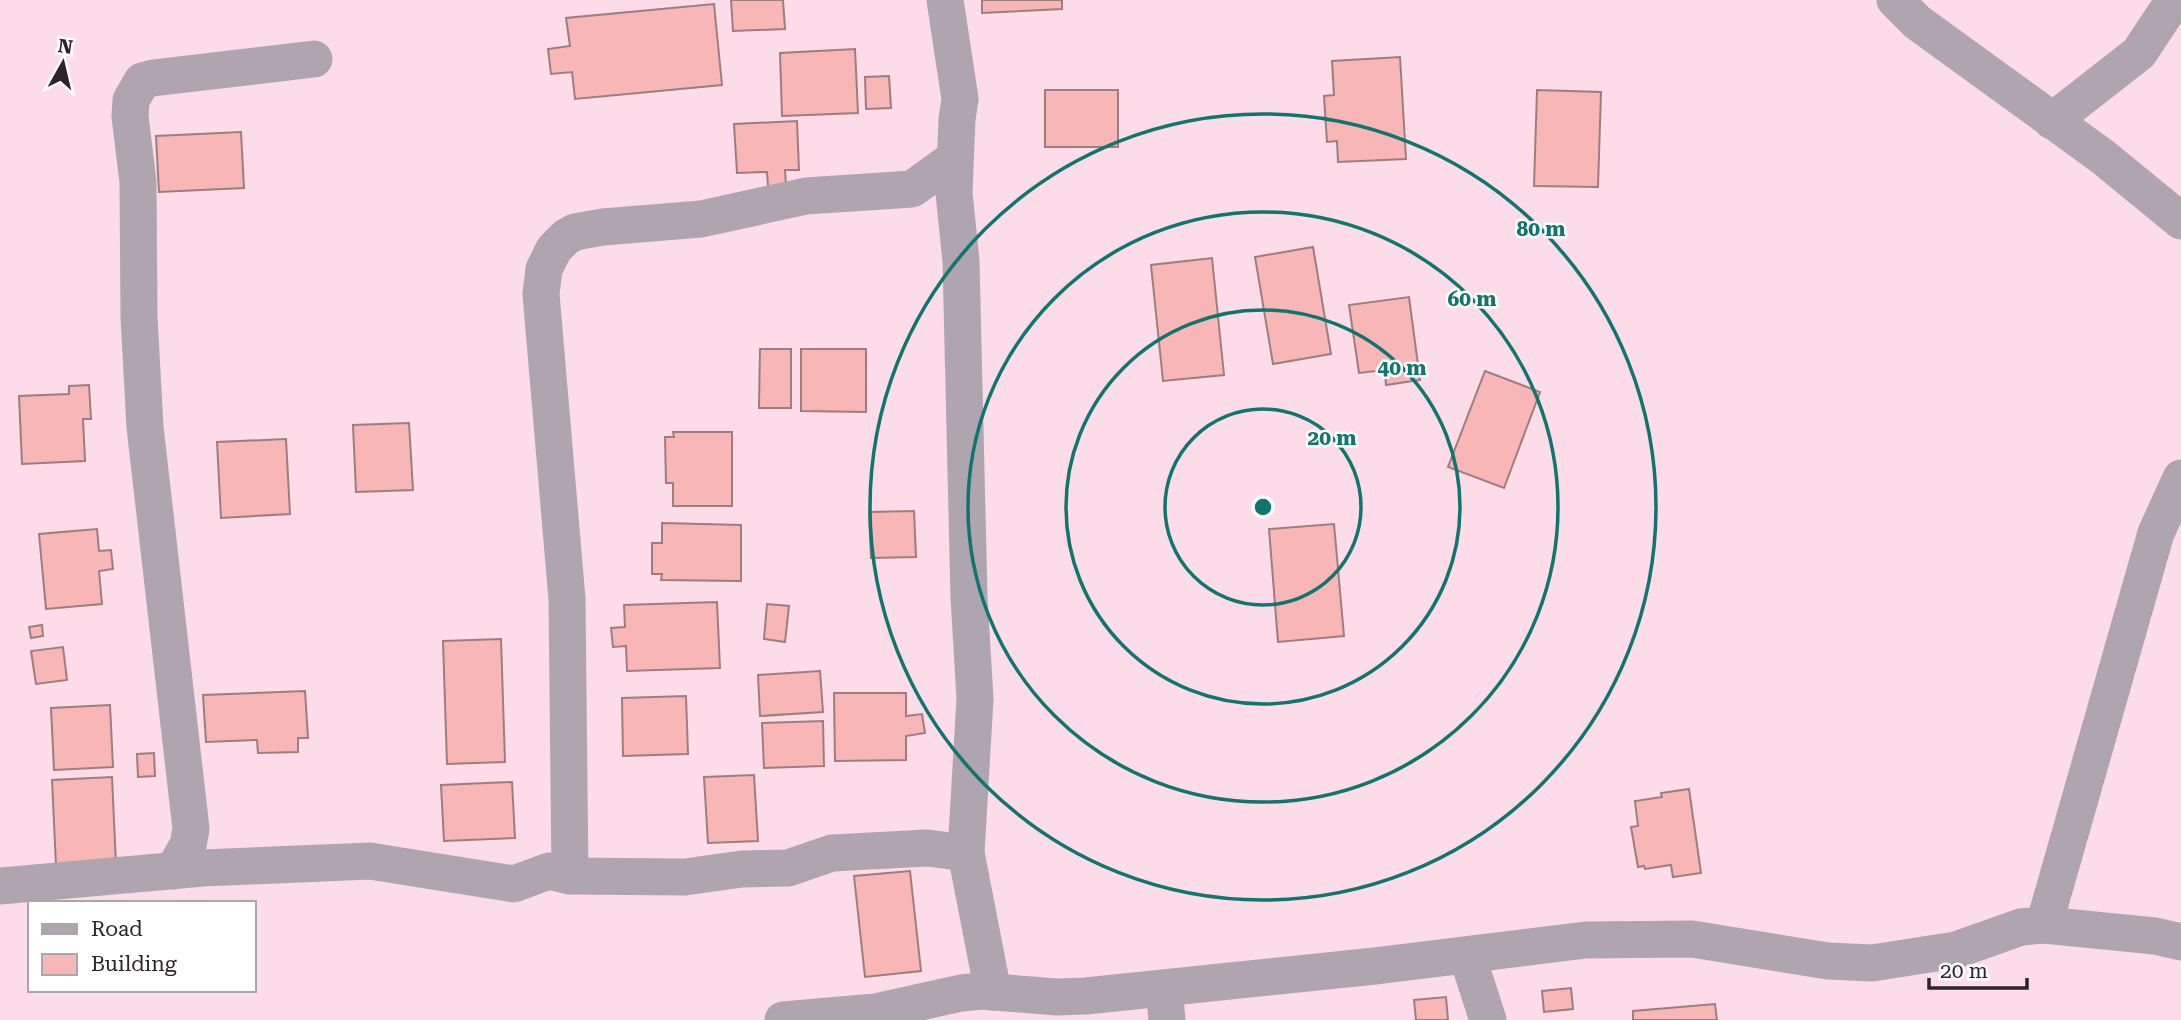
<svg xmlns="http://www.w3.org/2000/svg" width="2181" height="1020" font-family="'Roboto Serif',serif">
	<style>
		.building { fill: #f9b6b6; stroke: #9d7e7e; stroke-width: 2 }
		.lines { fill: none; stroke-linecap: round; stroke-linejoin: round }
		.minor { stroke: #afa5af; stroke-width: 37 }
		.ring { fill: none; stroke: #0f766e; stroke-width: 3.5 }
		.centre { fill: #0f766e; stroke: #fff; stroke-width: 3.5 }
		.ring-label { font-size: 21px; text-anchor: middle; font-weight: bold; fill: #0f766e; stroke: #fff; stroke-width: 5; stroke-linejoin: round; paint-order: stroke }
	</style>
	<rect width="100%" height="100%" fill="#fcdce8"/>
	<!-- building -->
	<g class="building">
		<path d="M731,0H783L785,29L733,31Z"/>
		<path d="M982,0H1062V9L982,13Z"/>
		<path d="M714,4L722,85L575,99L572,72L551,74L548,49L570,46L566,18Z"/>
		<path d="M855,49L858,113L782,116L780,53Z"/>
		<path d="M1400,57L1406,159L1338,162L1337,141L1327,142L1324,96L1334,95L1332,61Z"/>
		<path d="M889,76L891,108L866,109L865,77Z"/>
		<rect x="1045" y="90" width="73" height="57"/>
		<path d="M1537,90L1601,92L1598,187L1534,186Z"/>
		<path d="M797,121L799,170H785L786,186L768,187L767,172L737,173L734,124Z"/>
		<path d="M241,132L244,188L159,192L156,136Z"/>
		<path d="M1313,247L1331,354L1273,364L1255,257Z"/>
		<path d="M1212,258L1224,375L1163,381L1151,265Z"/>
		<path d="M1409,297L1420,380L1386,385L1385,370L1359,373L1349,305Z"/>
		<path d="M760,349H791V408H759Z"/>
		<path d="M801,349H866V412L801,411Z"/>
		<path d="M1485,371L1540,392L1504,488L1448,467Z"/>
		<path d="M89,385L91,419H83L85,461L22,464L19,396L69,394V386Z"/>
		<path d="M409,423L413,490L356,492L353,425Z"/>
		<path d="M673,432H732V506H673V483H666L665,437H674Z"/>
		<path d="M286,439L290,514L221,518L217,442Z"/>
		<path d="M914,511L916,557L871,558L869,512Z"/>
		<path d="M662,523L741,525V581L661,580L662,574H652V543H662Z"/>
		<path d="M1334,524L1344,636L1278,642L1269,529Z"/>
		<path d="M97,529L99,551L111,550L113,569L99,571L102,604L46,609L39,534Z"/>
		<path d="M717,602L720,668L627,671L626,646L613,647L611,628L625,627L624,605Z"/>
		<path d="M767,604L789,606L785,642L764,639Z"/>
		<path d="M42,625L43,636L31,638L29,627Z"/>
		<path d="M501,639L505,762L447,764L443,641Z"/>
		<path d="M63,647L67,680L36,684L31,651Z"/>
		<path d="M820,671L823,712L760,716L758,675Z"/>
		<path d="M305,691L308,738H298V752L258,753L257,740L206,742L203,695Z"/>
		<path d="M834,693H906V716L922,714L925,733L906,736V760L835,761Z"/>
		<path d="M686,696L688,754L623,756L622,698Z"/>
		<path d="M110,705L113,767L54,770L51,708Z"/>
		<path d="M823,721L824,766L764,768L762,723Z"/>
		<path d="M154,753L155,776L138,777L137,754Z"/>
		<path d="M754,775L758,841L708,843L704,777Z"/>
		<path d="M112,777L116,864L56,866L52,780Z"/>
		<path d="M512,782L515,838L444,841L441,785Z"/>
		<path d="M1689,789L1701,873L1673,877L1671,865L1645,869L1644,866L1638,867L1631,827L1638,826L1635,801L1662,797L1661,793Z"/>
		<path d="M910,871L921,971L865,977L854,876Z"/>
		<path d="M1571,988L1573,1009L1544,1012L1542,991Z"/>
		<path d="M1446,997L1448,1020H1416L1414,1000Z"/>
		<path d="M1715,1004L1717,1020H1633V1011Z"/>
	</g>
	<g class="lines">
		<!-- minor -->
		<g class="minor">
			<path d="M945,0L960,99L957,119L954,193L961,261L969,597L975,699L966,853L993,992"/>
			<path d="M1895,0L1917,22L2103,157L2181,221"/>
			<path d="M2052,121L2139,53L2174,0"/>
			<path d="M173,871L188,845L191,829L145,427L139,317L138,182L130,116L131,100L142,81L153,78L314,59"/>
			<path d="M570,876L567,599L541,294L544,269L554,249L566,237L575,232L603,227L701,219L806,196L912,189L955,158"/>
			<path d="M0,886L203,868L370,861L514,884L549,871L570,876L685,877L742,869L788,868L832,853L927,848L966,853"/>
			<path d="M2044,925L2156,533L2181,478"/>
			<path d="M1467,955L1488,1020"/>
			<path d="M1164,988L1167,1020"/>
			<path d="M783,1020L875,1012L961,993L982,991L1057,997L1086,996L1375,966L1586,940L1692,939L1828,961L1872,963L1956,950L2021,927L2044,925L2155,936L2181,942"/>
		</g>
	</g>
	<!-- distance rings -->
	<g class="ring">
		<circle cx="1263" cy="507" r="98"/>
		<circle cx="1263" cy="507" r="197"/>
		<circle cx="1263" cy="507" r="295"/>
		<circle cx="1263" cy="507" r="393"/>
	</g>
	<circle cx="1263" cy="507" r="10" class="centre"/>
	<g class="ring-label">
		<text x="1541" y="236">80 m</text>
		<text x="1472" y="306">60 m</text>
		<text x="1402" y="375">40 m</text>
		<text x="1332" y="445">20 m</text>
	</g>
	<!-- legend -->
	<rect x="28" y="901" width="228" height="91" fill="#ffffff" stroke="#aba7a9" stroke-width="2"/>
	<rect x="42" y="924" width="35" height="10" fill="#afa5af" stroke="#aba7a9" stroke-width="2"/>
	<text x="91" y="936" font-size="21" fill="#2e2328">Road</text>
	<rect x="42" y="954" width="35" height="21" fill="#f9b6b6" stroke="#aba7a9" stroke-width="2"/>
	<text x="91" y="971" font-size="21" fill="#2e2328">Building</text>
	<!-- north arrow -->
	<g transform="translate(63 63) rotate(8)" stroke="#ffffff" stroke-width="5" paint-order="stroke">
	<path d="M0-5L12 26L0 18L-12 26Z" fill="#2e2328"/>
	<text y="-10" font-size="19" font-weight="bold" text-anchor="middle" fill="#2e2328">N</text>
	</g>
	<!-- scale -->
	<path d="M1929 978v10h98v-10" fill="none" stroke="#2e2328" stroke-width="3.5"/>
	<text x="1940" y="978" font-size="21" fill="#2e2328" stroke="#ffffff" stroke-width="5" paint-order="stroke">20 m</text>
</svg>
